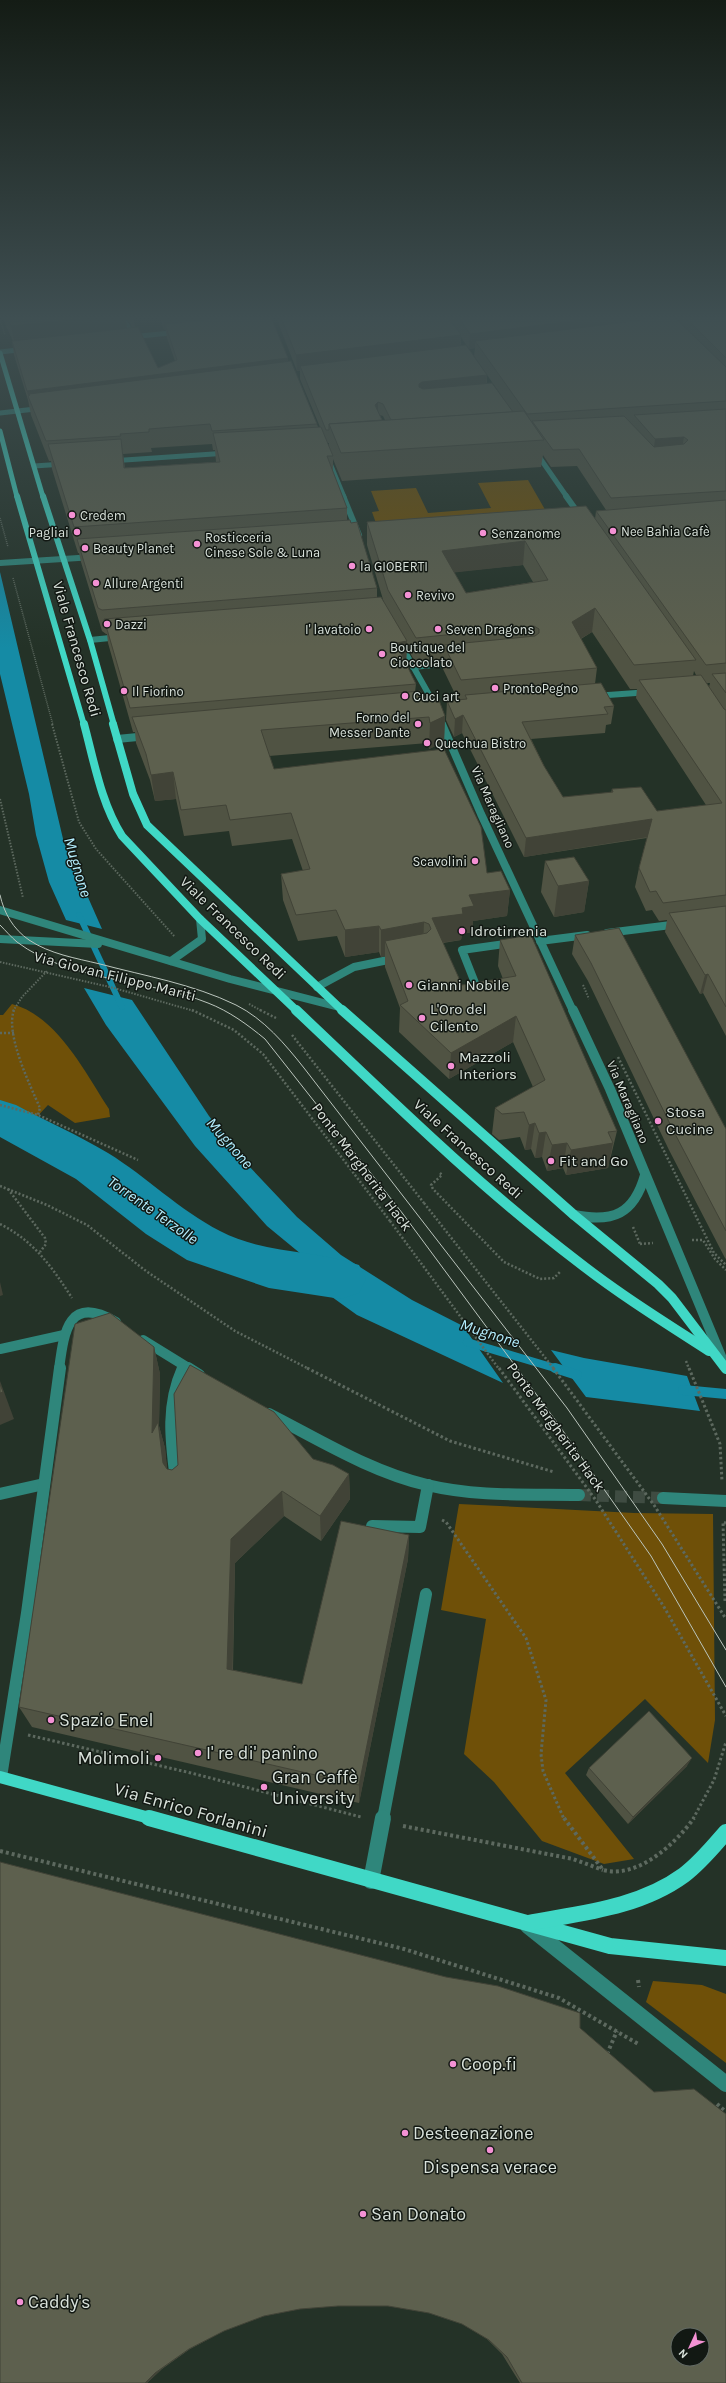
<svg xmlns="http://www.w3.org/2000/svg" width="726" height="2383" font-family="Karla,sans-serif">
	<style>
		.green { fill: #6f5008 }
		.water { fill: #158ba5 }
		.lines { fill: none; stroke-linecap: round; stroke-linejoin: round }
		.stream-far2 { stroke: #158ba5; stroke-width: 6 }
		.stream-far1 { stroke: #158ba5; stroke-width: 8 }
		.stream { stroke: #158ba5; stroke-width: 10 }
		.river { fill: #158ba5; fill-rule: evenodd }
		.minor-tunnel { stroke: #3f4c42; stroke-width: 12; stroke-dasharray: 12 6; stroke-linecap: butt }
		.path-far4 { stroke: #5d695f; stroke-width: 1.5; stroke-dasharray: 1 1; stroke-linecap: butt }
		.path-far3 { stroke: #5d695f; stroke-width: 2; stroke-dasharray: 1.5 1.5; stroke-linecap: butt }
		.path-far2 { stroke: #5d695f; stroke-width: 2.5; stroke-dasharray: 2 2; stroke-linecap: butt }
		.path-far1 { stroke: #5d695f; stroke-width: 3; stroke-dasharray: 2.5 2.5; stroke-linecap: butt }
		.path { stroke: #5d695f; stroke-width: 4; stroke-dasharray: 3 3; stroke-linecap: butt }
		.minor-far5 { stroke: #2f867b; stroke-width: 5 }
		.minor-far4 { stroke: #2f867b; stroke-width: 6 }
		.minor-far3 { stroke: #2f867b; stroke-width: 8 }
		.minor-far2 { stroke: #2f867b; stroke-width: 10 }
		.minor-far1 { stroke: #2f867b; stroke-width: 12 }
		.minor { stroke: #2f867b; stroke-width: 16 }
		.major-far5 { stroke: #40d8c6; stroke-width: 5 }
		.major-far4 { stroke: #40d8c6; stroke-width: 6 }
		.major-far3 { stroke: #40d8c6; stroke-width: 8 }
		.major-far2 { stroke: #40d8c6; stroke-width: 10 }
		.major-far1 { stroke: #40d8c6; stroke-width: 12 }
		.major { stroke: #40d8c6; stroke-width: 16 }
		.tram { stroke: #bbc5bd; stroke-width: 1 }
		.path-bridge-far1 { stroke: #5d695f; stroke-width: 2.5; stroke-dasharray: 2 2; stroke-linecap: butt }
		.path-bridge { stroke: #5d695f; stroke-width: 3; stroke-dasharray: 2.5 2.5; stroke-linecap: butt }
		.wall { fill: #505343; fill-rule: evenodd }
		.shaded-wall { fill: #414337 }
		.building { fill: #5d604e; stroke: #414337; fill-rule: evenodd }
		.poi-dot { fill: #f491d4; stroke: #121813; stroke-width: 1.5 }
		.labels { text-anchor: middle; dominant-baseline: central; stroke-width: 3; stroke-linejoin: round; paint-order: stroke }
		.far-poi-label { font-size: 13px; fill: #d9e2db; stroke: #121813; text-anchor: start }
		.far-street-label { font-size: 13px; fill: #d9e2db; stroke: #121813 }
		.street-label { font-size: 15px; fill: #d9e2db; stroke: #121813 }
		.poi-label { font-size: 15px; fill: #d9e2db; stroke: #121813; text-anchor: start }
		.water-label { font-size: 16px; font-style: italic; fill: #b3edfd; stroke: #121813 }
		.near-poi-label { font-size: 18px; fill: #d9e2db; stroke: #121813; text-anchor: start }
		.near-street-label { font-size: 18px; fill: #d9e2db; stroke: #121813 }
	</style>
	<rect width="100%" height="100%" fill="#243227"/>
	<!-- green -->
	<g class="green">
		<path d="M528,480L547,513L377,526L372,512L379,511L371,491L416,488L428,513L491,508L478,483Z"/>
		<path d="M12,1004C57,1016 85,1072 109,1109L110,1117L75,1123L48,1105L32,1122L0,1110V1015H3Z"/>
		<path d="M459,1504L634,1513L713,1514L715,1720L708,1763L645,1699L565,1773L634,1859L604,1864L542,1841L494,1782L464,1754L486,1619L441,1610Z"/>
		<path d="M653,1981L702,1985L726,1994V2063L646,2002Z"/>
	</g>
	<!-- water -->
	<g class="water">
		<path d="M0,572L64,843L102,929L66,920L49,882L36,835L29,794L0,674Z"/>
		<path d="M84,988L132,1000L209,1116L247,1164L297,1217L341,1255L412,1300L463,1326L503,1383L357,1315L332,1297L301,1254L267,1226L195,1146L106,1025Z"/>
		<path d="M551,1350L584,1358L687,1376L700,1411L586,1397Z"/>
	</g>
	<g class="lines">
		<!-- stream-far2 -->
		<path class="stream-far2" d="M79,915L122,1007"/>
		<!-- stream-far1 -->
		<path class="stream-far1" d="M467,1342L558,1369"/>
		<!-- stream -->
		<g class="stream">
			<path d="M555,1368L577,1375"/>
			<path d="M683,1390L726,1394"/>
		</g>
		<!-- river -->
		<path class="river" d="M0,1100L16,1105C46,1121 78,1135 108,1153C147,1177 179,1210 220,1231C263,1254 314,1249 359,1265L366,1279L359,1293L341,1299L269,1288L187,1260L146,1234L76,1179L0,1137Z"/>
		<!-- minor-tunnel -->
		<path class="minor-tunnel" d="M579,1495L663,1498"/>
		<!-- path-far4 -->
		<g class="path-far4">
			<path d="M0,320L5,335"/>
			<path d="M0,518L8,547"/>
			<path d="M13,578L53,725"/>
		</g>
		<!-- path-far3 -->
		<g class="path-far3">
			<path d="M52,724L79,822L96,849L175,937"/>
			<path d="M0,799L23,898"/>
			<path d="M0,962L114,988L194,1011"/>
			<path d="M583,985L589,999"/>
			<path d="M249,1004L262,1011"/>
			<path d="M13,1011L22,997L47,971"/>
		</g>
		<!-- path-far2 -->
		<g class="path-far2">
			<path d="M14,1010C5,1034 30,1085 40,1108L38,1115"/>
			<path d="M192,1010L234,1030L263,1054L390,1221"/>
			<path d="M260,1010L276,1018"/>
			<path d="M0,1033H14"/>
			<path d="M292,1035L424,1203"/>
			<path d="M618,1057L714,1253L726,1265"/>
			<path d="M0,1105L38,1115L138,1160"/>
			<path d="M440,1173L442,1175L431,1185L433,1189L504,1262L540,1279L554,1278L560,1272"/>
			<path d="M0,1186L47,1205L87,1225L146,1271L235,1331L309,1369"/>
			<path d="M8,1189L45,1238L46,1244L40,1252"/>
			<path d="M0,1224C34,1241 52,1267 72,1298"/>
			<path d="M633,1227L640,1244"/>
			<path d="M692,1240H703L715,1259L726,1270"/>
			<path d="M640,1244L653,1243"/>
			<path d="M686,1361L689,1369"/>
		</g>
		<!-- path-far1 -->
		<g class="path-far1">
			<path d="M307,1368L450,1441L554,1472"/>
			<path d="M689,1368L720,1444L722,1481"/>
			<path d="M442,1520L446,1522L526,1638L546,1700L541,1754L543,1771L564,1819"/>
			<path d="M725,1601L723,1522L726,1523"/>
			<path d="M28,1735L191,1773L361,1817"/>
			<path d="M693,1819L714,1780L726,1742"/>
		</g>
		<!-- path -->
		<g class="path">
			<path d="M564,1818L603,1870C638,1879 675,1844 694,1818"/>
			<path d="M403,1826L573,1859L603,1870"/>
			<path d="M0,1851L404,1949L559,1998L640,2045"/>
			<path d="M638,1980L639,1987"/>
			<path d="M607,2054L617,2031"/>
			<path d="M717,2104L726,2112"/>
		</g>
		<!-- minor-far5 -->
		<g class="minor-far5">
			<path d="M121,315L134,337"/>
			<path d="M130,337L180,332"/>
			<path d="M0,352L27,349"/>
			<path d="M0,413L44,408"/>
			<path d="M535,451L567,497"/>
			<path d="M110,461L228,453"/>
			<path d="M329,461L344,497"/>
			<path d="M34,466L64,464"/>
		</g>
		<!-- minor-far4 -->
		<g class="minor-far4">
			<path d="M343,496L359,535"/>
			<path d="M566,496L581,517"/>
			<path d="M0,563L94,557"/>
			<path d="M90,640L120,637"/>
			<path d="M401,645L432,700L443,725"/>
			<path d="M413,667L455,663"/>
			<path d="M594,696L650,692"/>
		</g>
		<!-- minor-far3 -->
		<g class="minor-far3">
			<path d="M442,724L481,814L573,1011"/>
			<path d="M117,739L148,736"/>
			<path d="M0,910L230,979L339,1007"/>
			<path d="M607,933L679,924"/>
			<path d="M0,939L98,944"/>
			<path d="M540,941L587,935"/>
			<path d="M171,961L202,939L200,919"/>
			<path d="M317,987L354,967L398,958"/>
			<path d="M479,993L462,950L512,943"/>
		</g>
		<!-- minor-far2 -->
		<g class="minor-far2">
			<path d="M573,1010L610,1089L723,1361"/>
			<path d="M574,1215C613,1223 634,1214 645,1175"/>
			<path d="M143,1340L190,1369"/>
			<path d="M0,1349L64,1335"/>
			<path d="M59,1369C64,1332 68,1294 116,1322"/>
			<path d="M182,1369L184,1366"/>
		</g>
		<!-- minor-far1 -->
		<g class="minor-far1">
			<path d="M188,1368L199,1375"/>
			<path d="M269,1414C320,1440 371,1472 427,1485C476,1497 529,1494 579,1495"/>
			<path d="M176,1480C171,1441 166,1406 183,1368"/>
			<path d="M0,1494L44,1484"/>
			<path d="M663,1498L726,1501"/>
			<path d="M372,1526L420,1527L428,1485"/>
			<path d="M1,1777L27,1613L60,1368"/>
			<path d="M383,1819L426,1594"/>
		</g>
		<!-- minor -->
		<g class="minor">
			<path d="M371,1881L383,1818"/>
			<path d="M528,1926L726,2084"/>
		</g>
		<!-- major-far5 -->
		<g class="major-far5">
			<path d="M0,353L43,497"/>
			<path d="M0,431L17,497"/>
		</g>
		<!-- major-far4 -->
		<g class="major-far4">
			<path d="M17,496L84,725"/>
			<path d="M43,496L90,640L114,725"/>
		</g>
		<!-- major-far3 -->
		<g class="major-far3">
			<path d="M84,724C94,761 101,803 122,836L200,919L297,1011"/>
			<path d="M113,724L133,794L147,825L343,1011"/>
		</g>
		<!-- major-far2 -->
		<g class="major-far2">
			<path d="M296,1010C387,1096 477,1185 577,1261C619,1294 664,1322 709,1351"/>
			<path d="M342,1010L574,1215L658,1284L672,1298L726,1369"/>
		</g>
		<!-- major-far1 -->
		<path class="major-far1" d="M0,1777L153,1819"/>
		<!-- major -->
		<g class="major">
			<path d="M149,1818L610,1946L726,1958"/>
			<path d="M528,1923C581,1913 639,1908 684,1875C700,1863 713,1847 726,1832"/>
		</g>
		<!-- tram -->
		<g class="tram">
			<path d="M0,895C4,913 13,929 29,940C50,954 75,958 100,964C145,976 193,984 236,1005C264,1019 285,1044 304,1068L567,1408L662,1544L726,1650"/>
			<path d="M0,925C6,931 11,937 17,942C70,982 149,979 208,1003C229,1011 248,1025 265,1039L403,1214L556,1421L651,1556L726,1687"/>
		</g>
		<!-- path-bridge-far1 -->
		<g class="path-bridge-far1">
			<path d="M424,1203L554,1369"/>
			<path d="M390,1221L499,1369"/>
		</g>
		<!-- path-bridge -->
		<g class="path-bridge">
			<path d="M499,1368L595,1499L664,1607L726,1716"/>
			<path d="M553,1368L654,1505L726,1619"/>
		</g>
	</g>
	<!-- wall -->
	<g class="wall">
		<path d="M1,315H125L127,328H133L125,315H133L135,327L158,368L175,361L167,338L166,330H164L159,315H270L288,361L317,424L318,427H320L300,379V371H297L279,325L278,317L275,318L273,315H726V1036L703,993L700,994L665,932L667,920L659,921L652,910L646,911L635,887L639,868L647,838L524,857L462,733L454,737L446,720L447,701L458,700L443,669V659L415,662L407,647L406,664L416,684L415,692L424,696L445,716L444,742L429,749L428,743L269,756L274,769L487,873L510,890L507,916L473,921L472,932L462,934L461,940L443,943L462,985L503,979L498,966L500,940L617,1131L608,1168L566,1175L563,1168L547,1171L542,1157L535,1158L531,1149L525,1150L520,1137L499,1140L492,1134L495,1108L533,1087L513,1042L449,1079L399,1032L400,1008L385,967V956L381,957L379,952L345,957L337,936L298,941L283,900L281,874L303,871L292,839L232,846L229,831L184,836L176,799L155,801L150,780L136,743L135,732H133L108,643L107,634H106L102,631L81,562L79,553H78L52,469L51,461H49L31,415L28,400L14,355L12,341H13ZM461,337L469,349L475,348L474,356L503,398L487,383V375L461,346ZM380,415L383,416L385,420H382ZM327,443H329V448ZM212,444L213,450H215L216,462L125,468L123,454L152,452L151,448ZM543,455L551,467L577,466L606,510L596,511L595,519L367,522V545L384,603L377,598V588L347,520V508L333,472V459L342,481L541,467ZM523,565L533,582L466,593L454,572ZM592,632L630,689H637L636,698L706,805L657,811L612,789L611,793L563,797L544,766L531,739L605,733L606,725L611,724L614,706L595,684L597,668L581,639ZM694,671L696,675L693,676ZM707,683H710L709,687Z"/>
		<path d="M545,861L589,881L584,912L554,917L541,892Z"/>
		<path d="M575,935L726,1129V1259L725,1258L669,1150L588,981L572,954Z"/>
		<path d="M154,1347L160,1374L159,1426L165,1448L167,1469L172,1470L313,1459L349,1474L350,1499L321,1541L284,1516L235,1563L233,1670L302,1684L409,1535L408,1559L359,1803L32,1727L19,1707Z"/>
		<path d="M687,1766L628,1824L586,1775L589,1768Z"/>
		<path d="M580,2028L654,2092L726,2383H520L502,2354L487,2339L462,2324L429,2313L388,2306H338L300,2309L264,2316L224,2331L190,2349L162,2369L147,2383H0Z"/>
	</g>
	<!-- shaded-wall -->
	<g class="shaded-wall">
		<path d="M118,315H125L128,334L15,346L11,326Z"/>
		<path d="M163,315H267L165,324L166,330H164Z"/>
		<path d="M275,315H278V317L275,318Z"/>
		<path d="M622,315H666L664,324L475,341V348L469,349L470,334Z"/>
		<path d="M675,315H726H683L682,322L674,323Z"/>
		<path d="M461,335L460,350L300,366V371H297L296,355Z"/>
		<path d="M288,358L289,372L31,405L29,399L27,391Z"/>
		<path d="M487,375L486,388L419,396V384L422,382Z"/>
		<path d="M378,402V414L375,405Z"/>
		<path d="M684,437L681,453L653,456L655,439Z"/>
		<path d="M121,439L124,464L127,493L124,468Z"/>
		<path d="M525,541L523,565L441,574L442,551Z"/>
		<path d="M595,608L592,632L568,646L572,622Z"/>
		<path d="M407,641L406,665L396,643Z"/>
		<path d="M463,715L462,733L454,737L455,719Z"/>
		<path d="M445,716L444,742L429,749L430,723Z"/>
		<path d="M173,772L176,799L155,801L151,775Z"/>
		<path d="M652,819L648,837L524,857L526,838Z"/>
		<path d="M589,881L584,912L554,917L558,886Z"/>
		<path d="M510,890L507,916L473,921L472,932L462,934L461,940L431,944L432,918L462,908L469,895Z"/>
		<path d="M424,922L423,949L385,941V956L381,957V930Z"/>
		<path d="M379,926V952L345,957V930Z"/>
		<path d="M708,974L703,993L700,994L705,975Z"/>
		<path d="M516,1016L513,1042L449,1079L451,1053Z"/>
		<path d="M535,1123L531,1149L525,1150L529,1125Z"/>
		<path d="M546,1132L542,1157L535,1158L539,1133Z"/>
		<path d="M567,1143L563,1168L547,1171L552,1145Z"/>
		<path d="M613,1143L608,1168L566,1175L571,1150Z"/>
		<path d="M0,1282L3,1295L0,1296Z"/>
		<path d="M154,1347L160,1374L159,1426L165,1448L169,1489L152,1433Z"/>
		<path d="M0,1381L14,1419L0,1425Z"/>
		<path d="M349,1474L350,1499L321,1541L320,1516Z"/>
		<path d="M282,1491L284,1516L235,1563L232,1690L227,1669L231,1539Z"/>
		<path d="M409,1535L408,1559L359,1803V1785Z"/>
		<path d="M692,1758L687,1766L628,1824L633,1817Z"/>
		<path d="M162,2369L147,2383H145L155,2373Z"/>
	</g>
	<!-- building -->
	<g class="building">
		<path d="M6,315H122L11,326Z"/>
		<path d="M255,315H270L288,358L27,391L12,341L138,327L158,368L177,360L165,324Z"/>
		<path d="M280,315H447L461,335L296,355Z"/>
		<path d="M457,315H622L470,334Z"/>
		<path d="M683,315H726V358Z"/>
		<path d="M673,316L726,367V401L527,414L475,341Z"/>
		<path d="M466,345L487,375L422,382L419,384V387L423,389L492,383L513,412L391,420L383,404L378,402L375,405L382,420L329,424V430H326L300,366Z"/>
		<path d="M291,361L317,424L212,431L210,424L149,429V432L120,434L121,436L46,441L28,396L30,395L29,394Z"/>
		<path d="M726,409V491L611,498L579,449L553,450L532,421L624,416L654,447L684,444L688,440L684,437L655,439L634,415Z"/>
		<path d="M524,411L544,440L341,453L329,424Z"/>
		<path d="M321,427L333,456H327L347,508L74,527L48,444L121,439L124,468L220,462L213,433Z"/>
		<path d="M726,500V663L706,665L596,511Z"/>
		<path d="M586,506L696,660L634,665L595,608L572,622L597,668L461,680L444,645L535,636L539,633V629L534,626L416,638L388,590L367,522ZM525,541L548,580L466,593L442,551Z"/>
		<path d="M350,520L351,523L357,522L377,588L102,610L98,608L77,539Z"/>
		<path d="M381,597L407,641L396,643L416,684L130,708L104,619Z"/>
		<path d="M726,673V693L712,674Z"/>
		<path d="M701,675L724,709L726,710V895L663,903L656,891L650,892L639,868L652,819L526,838L463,715L455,719L447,701L467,699L465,695L601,683L614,706L604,707L608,714L522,722L544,766L563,797L613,792L612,789L641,787L657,811L722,803L639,680Z"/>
		<path d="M420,691L424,696L437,695L445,716L430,723L429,717L261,730L274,769L444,749L481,827L487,873L501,871L510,890L469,895L474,906L462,908L463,914L432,918L462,985L516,976L500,940L531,935L617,1131L608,1132L613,1143L571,1150L567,1143L552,1145L546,1132L539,1133L535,1123L529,1125L524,1112L502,1114L495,1108L545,1080L516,1016L451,1053L400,1005L408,1001L385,941L427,933L431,929L429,924L424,922L381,930L379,926L345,930L336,910L296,915L281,874L310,869L291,813L230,820L226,805L181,810L173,772L151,775L146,754L132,717Z"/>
		<path d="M574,857L589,881L558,886L545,861Z"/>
		<path d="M726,906V1007L708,974L705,975L669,913Z"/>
		<path d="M619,928L726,1129V1231L674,1132L591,963L575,935Z"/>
		<path d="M110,1313L154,1347L152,1433L158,1422L163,1463L167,1469L172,1470L178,1465L174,1394L190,1365L274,1412L313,1459L333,1465L349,1474L320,1516L282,1491L231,1539L227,1669L302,1684L341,1521L409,1535L359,1785L19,1707L75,1324Z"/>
		<path d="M0,1384L3,1392L0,1393Z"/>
		<path d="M649,1711L692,1758L633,1817L589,1768Z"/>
		<path d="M0,1862L446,1977L498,1986L580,2013V2028L654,2092L694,2089L726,2114V2383H522L507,2357L489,2340L462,2324L429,2313L388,2306H338L300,2309L264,2316L224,2331L189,2349L155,2373L145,2383H0ZM678,2335H702V2359H678Z"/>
	</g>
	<!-- sky -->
	<linearGradient id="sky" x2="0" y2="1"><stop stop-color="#141c15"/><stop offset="0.49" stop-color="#3f4f52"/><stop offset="1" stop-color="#3f4f52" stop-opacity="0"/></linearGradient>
	<rect width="726" height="648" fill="url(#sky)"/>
	<!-- markers -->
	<g class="poi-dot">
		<circle cx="72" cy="515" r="4"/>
		<circle cx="613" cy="531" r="4"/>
		<circle cx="77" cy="532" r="4"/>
		<circle cx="483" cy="533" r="4"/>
		<circle cx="197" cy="544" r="4"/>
		<circle cx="85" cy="548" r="4"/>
		<circle cx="352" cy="566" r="4"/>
		<circle cx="96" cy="583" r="4"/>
		<circle cx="408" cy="595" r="4"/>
		<circle cx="107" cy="624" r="4"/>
		<circle cx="369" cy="629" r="4"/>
		<circle cx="438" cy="629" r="4"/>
		<circle cx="382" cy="654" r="4"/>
		<circle cx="495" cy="688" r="4"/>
		<circle cx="124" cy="691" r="4"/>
		<circle cx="405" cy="696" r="4"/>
		<circle cx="418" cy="724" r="4"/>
		<circle cx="427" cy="743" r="4"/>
		<circle cx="475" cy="861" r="4"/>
		<circle cx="462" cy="931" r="4"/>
		<circle cx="409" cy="985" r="4"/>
		<circle cx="422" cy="1018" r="4"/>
		<circle cx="451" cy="1066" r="4"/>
		<circle cx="658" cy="1121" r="4"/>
		<circle cx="551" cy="1161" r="4"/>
		<circle cx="51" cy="1720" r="4"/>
		<circle cx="198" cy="1753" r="4"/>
		<circle cx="158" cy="1758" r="4"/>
		<circle cx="264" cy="1787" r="4"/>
		<circle cx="453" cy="2064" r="4"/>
		<circle cx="405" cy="2133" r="4"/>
		<circle cx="490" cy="2150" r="4"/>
		<circle cx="363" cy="2214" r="4"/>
		<circle cx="20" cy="2302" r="4"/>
	</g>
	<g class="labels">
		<!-- far-poi labels -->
		<g class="far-poi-label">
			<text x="80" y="515">Credem</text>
			<text x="621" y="531">Nee Bahia Cafè</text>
			<text x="69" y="532" text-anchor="end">Pagliai</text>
			<text x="491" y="533">Senzanome</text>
			<text x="205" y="537">Rosticceria<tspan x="205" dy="15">Cinese Sole &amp; Luna</tspan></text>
			<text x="93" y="548">Beauty Planet</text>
			<text x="360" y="566">la GIOBERTI</text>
			<text x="104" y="583">Allure Argenti</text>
			<text x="416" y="595">Revivo</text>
			<text x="115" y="624">Dazzi</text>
			<text x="361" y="629" text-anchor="end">I' lavatoio</text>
			<text x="446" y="629">Seven Dragons</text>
			<text x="390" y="647">Boutique del<tspan x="390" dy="15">Cioccolato</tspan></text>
			<text x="503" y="688">ProntoPegno</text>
			<text x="132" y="691">Il Fiorino</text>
			<text x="413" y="696">Cuci art</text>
			<text x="410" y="717" text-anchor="end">Forno del<tspan x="410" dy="15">Messer Dante</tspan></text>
			<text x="435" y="743">Quechua Bistro</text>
			<text x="467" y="861" text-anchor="end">Scavolini</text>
		</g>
		<!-- far-street labels -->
		<g class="far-street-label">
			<text transform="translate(493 807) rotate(66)">Via Maragliano</text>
			<text transform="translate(628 1102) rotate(67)">Via Maragliano</text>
		</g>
		<!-- street labels -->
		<g class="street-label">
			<text transform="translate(77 649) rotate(74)">Viale Francesco Redi</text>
			<text transform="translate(233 928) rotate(44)">Viale Francesco Redi</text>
			<text transform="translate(115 976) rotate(14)">Via Giovan Filippo Mariti</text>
			<text transform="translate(468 1149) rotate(42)">Viale Francesco Redi</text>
			<text transform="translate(362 1167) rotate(53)">Ponte Margherita Hack</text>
			<text transform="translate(556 1427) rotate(54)">Ponte Margherita Hack</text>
		</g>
		<!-- poi labels -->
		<g class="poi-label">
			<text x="470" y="931">Idrotirrenia</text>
			<text x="417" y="985">Gianni Nobile</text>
			<text x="430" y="1009">L'Oro del<tspan x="430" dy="17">Cilento</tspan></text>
			<text x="459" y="1057">Mazzoli<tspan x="459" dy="17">Interiors</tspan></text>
			<text x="666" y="1112">Stosa<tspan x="666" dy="17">Cucine</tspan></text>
			<text x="559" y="1161">Fit and Go</text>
		</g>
		<!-- water labels -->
		<g class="water-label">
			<text transform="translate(78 867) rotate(73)">Mugnone</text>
			<text transform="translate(230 1143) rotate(49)">Mugnone</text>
			<text transform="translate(153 1210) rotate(35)">Torrente Terzolle</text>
			<text transform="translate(490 1333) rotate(18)">Mugnone</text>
		</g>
		<!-- near-poi labels -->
		<g class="near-poi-label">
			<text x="59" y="1720">Spazio Enel</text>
			<text x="206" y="1753">I' re di' panino</text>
			<text x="150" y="1758" text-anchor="end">Molimoli</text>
			<text x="272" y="1777">Gran Caffè<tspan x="272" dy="21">University</tspan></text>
			<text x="461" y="2064">Coop.fi</text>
			<text x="413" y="2133">Desteenazione</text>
			<text x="490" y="2167" text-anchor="middle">Dispensa verace</text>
			<text x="371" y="2214">San Donato</text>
			<text x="28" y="2302">Caddy's</text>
		</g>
		<!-- near-street labels -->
		<g class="near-street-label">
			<text transform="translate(191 1810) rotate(16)">Via Enrico Forlanini</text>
		</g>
	</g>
	<!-- north arrow -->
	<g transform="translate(690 2347) rotate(226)"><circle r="19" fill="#121813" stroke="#626963"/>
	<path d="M0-3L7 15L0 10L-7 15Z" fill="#f491d4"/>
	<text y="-6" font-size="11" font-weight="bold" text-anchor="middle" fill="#d9e2db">N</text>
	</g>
</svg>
